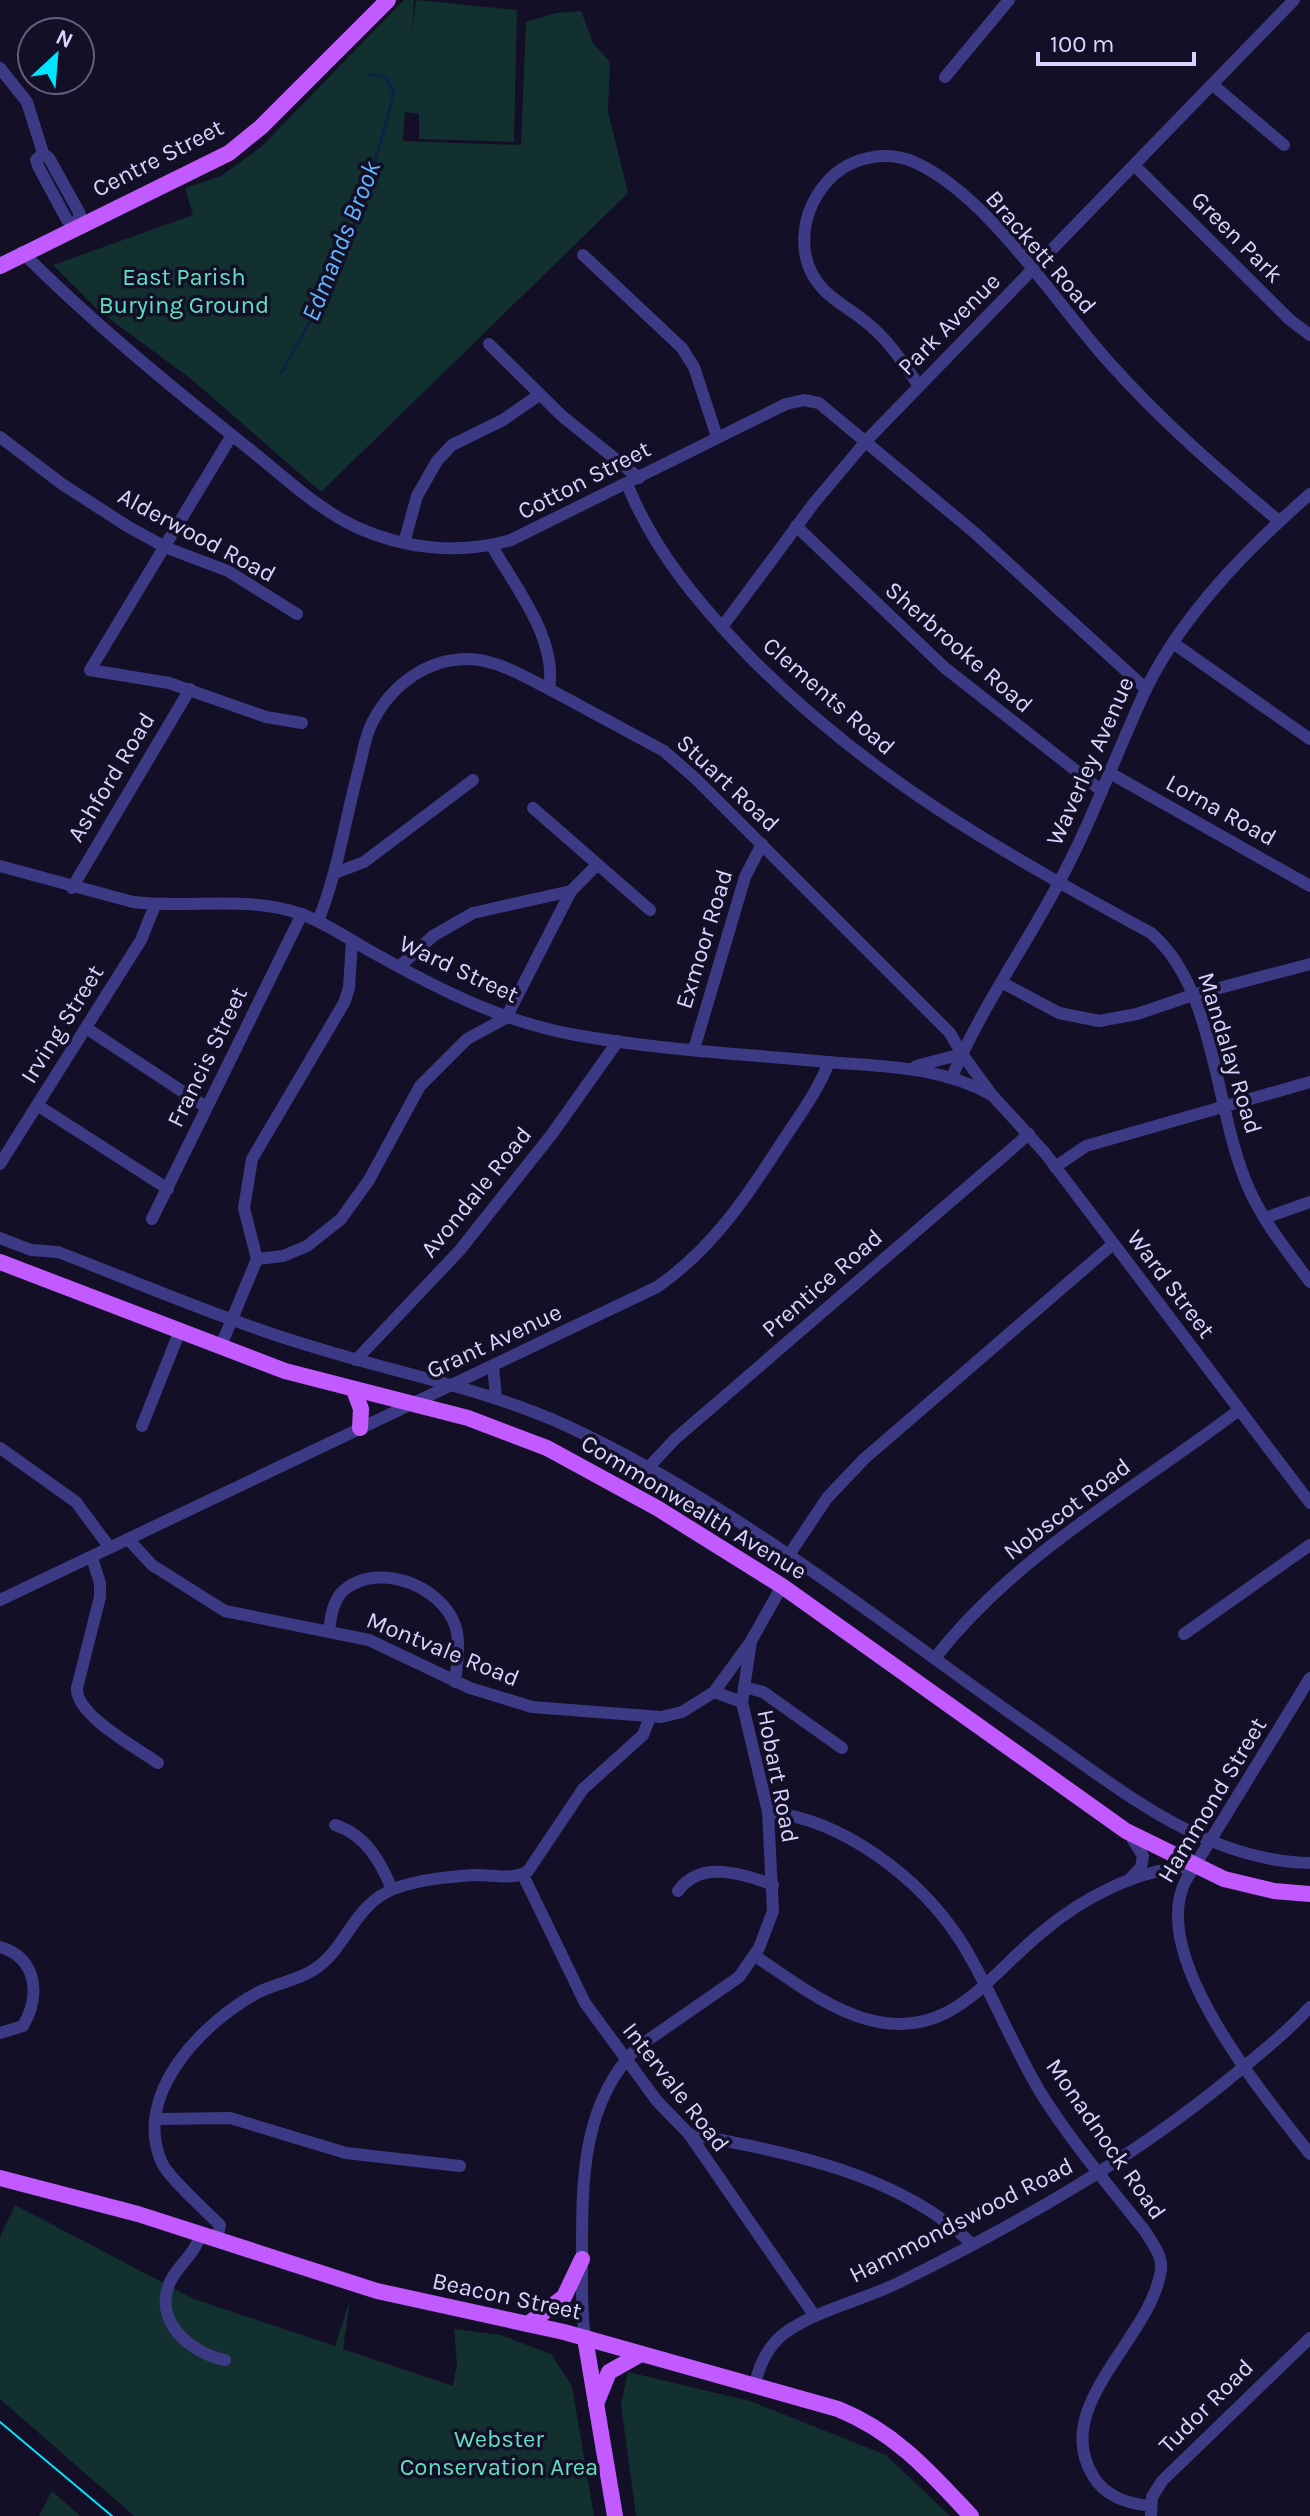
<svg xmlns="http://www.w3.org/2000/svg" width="1310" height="2516" font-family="Karla,sans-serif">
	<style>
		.green { fill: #12302f }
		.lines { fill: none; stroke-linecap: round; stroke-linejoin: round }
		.stream { stroke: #0c2248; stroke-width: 3 }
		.minor { stroke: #3d3a85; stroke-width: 12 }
		.major { stroke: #c25bff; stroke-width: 16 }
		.tram { stroke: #00e5ff; stroke-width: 2 }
		.labels { text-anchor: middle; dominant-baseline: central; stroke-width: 7; stroke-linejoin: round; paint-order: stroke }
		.street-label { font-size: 24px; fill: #d9d4ff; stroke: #130f26 }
		.park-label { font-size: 24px; fill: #5fe0c0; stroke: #130f26 }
		.water-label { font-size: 26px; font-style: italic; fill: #62b6ff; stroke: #130f26 }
	</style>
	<rect width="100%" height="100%" fill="#130f26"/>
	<!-- green -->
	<g class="green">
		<path d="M404,0H414L412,33L416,0L517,10L514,142L419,139V114L405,112L403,141L521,145L526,22L556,13L581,11L593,43L610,62L608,111L628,193L321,492L191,379L99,311L53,265L193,215L185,188L221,176L261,147Z"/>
		<path d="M15,2205L194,2299L335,2346L350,2300L343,2349L453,2386L457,2364L454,2329L501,2335L551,2354L572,2386L594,2516H134L0,2399V2237Z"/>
		<path d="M628,2372L750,2401L886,2455L950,2516H636L621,2404Z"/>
		<path d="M52,2491L80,2516H39Z"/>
	</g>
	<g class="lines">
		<!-- stream -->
		<path class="stream" d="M281,373L324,296L365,199L394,93L386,77L368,74"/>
		<!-- minor -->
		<g class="minor">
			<path d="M0,68L27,102L43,153L49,158L80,214L75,226L67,220L39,168L36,160L43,153"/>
			<path d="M945,77L1009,0"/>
			<path d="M1213,85L1284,145"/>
			<path d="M1135,166L1290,320L1310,335"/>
			<path d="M22,252C93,323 170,386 248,448C282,475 316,508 356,527C404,549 460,555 511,540L786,404L804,400L819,403L975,533L1146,689"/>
			<path d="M583,255L682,348L694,367L717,437"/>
			<path d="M489,344L562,416L639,478"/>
			<path d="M919,386C905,366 892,345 874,329C860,315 841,306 826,292C794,261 800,214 826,183C847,158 885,149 914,162C987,194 1054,301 1107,360C1159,419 1219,471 1279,521"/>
			<path d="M232,435L90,670L169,683L266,717L302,723"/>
			<path d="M0,437L62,484L127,526L167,548L228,571L297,614"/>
			<path d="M627,484C654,551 699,604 749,656C870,779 1002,852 1151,933C1217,990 1214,1111 1249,1189C1264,1223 1288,1252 1310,1282"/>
			<path d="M796,526L945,668L1102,791"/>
			<path d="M404,543L417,496L437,461L452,445L503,420L539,395"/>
			<path d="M492,546C515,587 558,639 549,689L664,751L696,779L950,1033L962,1054"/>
			<path d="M722,627L814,503L867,440L1294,0"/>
			<path d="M1173,643L1310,739"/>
			<path d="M1110,773L1310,886"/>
			<path d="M533,808L650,910"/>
			<path d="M0,866L133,902C189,909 246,895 301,914C329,924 354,943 381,957C442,991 506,1023 576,1035C659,1050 745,1054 828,1062C886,1067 939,1066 992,1095"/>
			<path d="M335,873L364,862L473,780"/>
			<path d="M72,888L190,689"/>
			<path d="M318,921C338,872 345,820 359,768C363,753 365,735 373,721C392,685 427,658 470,659C497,660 525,677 549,689"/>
			<path d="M399,967L433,936L473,913L571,891"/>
			<path d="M1003,983L1059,1013L1099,1021L1137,1014L1193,995L1310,964"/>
			<path d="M86,1028L206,1107"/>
			<path d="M694,1049L745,877L762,844"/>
			<path d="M916,1066L962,1054L992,1095L1045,1153L1310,1503"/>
			<path d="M952,1077C980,1010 1023,950 1057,886C1092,822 1116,753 1147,687C1184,613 1248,548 1310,494"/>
			<path d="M37,1105L168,1189"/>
			<path d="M0,1164L141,940L155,905"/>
			<path d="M1055,1167L1086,1146L1310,1082"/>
			<path d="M1265,1218L1310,1202"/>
			<path d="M152,1219L302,914"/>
			<path d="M0,1238L31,1250L58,1252C144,1285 229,1322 317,1348C400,1374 487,1389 567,1426C740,1506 890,1630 1046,1738C1126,1794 1208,1861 1310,1863"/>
			<path d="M257,1259L283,1256L307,1246L341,1219L369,1180L420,1086L467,1039L506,1018L571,891L597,865"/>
			<path d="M220,1348L257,1259L244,1208L252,1159L344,1003L349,988L352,940"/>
			<path d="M356,1360L460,1250L552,1134L618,1041"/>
			<path d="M493,1366L496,1398"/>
			<path d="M142,1426L179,1333"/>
			<path d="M0,1448L76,1502L110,1548"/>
			<path d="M648,1468L675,1439L1029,1134"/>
			<path d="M128,1539L152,1565L225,1611L369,1640L470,1688L532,1707L661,1717L682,1712L714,1692L742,1702"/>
			<path d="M789,1555L827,1498L864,1459L1113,1244"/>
			<path d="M92,1558L100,1583V1597L77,1688C75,1715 137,1748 158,1763"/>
			<path d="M0,1600L657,1287C712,1249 746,1198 782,1142C799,1116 818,1091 829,1062"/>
			<path d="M329,1630C331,1616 333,1600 344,1590C379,1561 441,1586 455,1625C461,1643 457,1663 455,1682"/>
			<path d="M1184,1634L1310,1545"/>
			<path d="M935,1658C1016,1554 1135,1489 1239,1410"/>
			<path d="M1310,1678L1186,1880C1146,1956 1265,2096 1310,2154"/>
			<path d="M744,1687L763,1692L842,1748"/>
			<path d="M714,1692L749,1644"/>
			<path d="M768,1812C842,1819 919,1877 960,1940C990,1987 1010,2041 1039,2090C1067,2136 1111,2189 1145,2231C1152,2243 1163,2256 1161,2270C1151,2339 1050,2405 1093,2476C1105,2496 1128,2504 1151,2506"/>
			<path d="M335,1825C366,1835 380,1861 392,1889"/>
			<path d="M523,1875L585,2003L657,2101L689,2134L814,2315"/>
			<path d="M1130,1879L1141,1867L1143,1856L1132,1838"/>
			<path d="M678,1891C700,1860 742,1873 773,1885"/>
			<path d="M0,1947C37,1958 41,1995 23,2026L0,2033"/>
			<path d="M755,1956C790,1979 825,2007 866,2019C949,2043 986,1978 1041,1933C1082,1898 1140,1867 1195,1867"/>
			<path d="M158,2119L230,2118L346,2153L460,2166"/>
			<path d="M689,2134C786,2152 899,2173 972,2244"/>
			<path d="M201,2234C195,2254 180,2263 171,2280C151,2320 190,2353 225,2360"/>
			<path d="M217,2239L220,2225C207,2212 169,2178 162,2163C131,2094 204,2021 259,1992C277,1983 299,1980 315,1969C348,1947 353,1904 396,1888C422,1879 447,1877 474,1875C491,1874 514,1881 528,1871L583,1789L643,1735L650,1717"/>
			<path d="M585,2338C581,2311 582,2284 582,2257C582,2183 581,2103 638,2047L739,1977L759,1948L773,1911L768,1812L742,1702L751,1641L782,1586"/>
			<path d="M755,2384C760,2362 769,2343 789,2330C823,2308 864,2300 900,2282C1015,2225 1129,2161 1229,2079C1257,2056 1285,2034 1310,2007"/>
			<path d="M1151,2516L1152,2497L1162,2481L1310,2338"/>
		</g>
		<!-- major -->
		<g class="major">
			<path d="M0,266L229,153L261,127L388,0"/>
			<path d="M0,1262L285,1371L468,1418L547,1448L657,1508L782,1586L1126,1831L1224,1879L1274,1891L1310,1894"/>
			<path d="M354,1390L361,1409L360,1428"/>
			<path d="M0,2178L138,2214L377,2291L564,2332L838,2409C895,2432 930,2472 971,2516"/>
			<path d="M528,2324L564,2297L582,2259"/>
			<path d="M585,2338L615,2516"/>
			<path d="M596,2404L609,2372L641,2354"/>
		</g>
		<!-- tram -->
		<path class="tram" d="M0,2422L112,2516"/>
	</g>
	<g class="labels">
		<!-- street labels -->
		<g class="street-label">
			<text transform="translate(158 158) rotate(-27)">Centre Street</text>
			<text transform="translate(1237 237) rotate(45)">Green Park</text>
			<text transform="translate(1041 252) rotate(49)">Brackett Road</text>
			<text transform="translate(949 324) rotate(-45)">Park Avenue</text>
			<text transform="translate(584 480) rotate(-27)">Cotton Street</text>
			<text transform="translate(197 535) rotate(28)">Alderwood Road</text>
			<text transform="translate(959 647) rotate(41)">Sherbrooke Road</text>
			<text transform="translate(829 696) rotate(41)">Clements Road</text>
			<text transform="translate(1090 761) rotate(-66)">Waverley Avenue</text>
			<text transform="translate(111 777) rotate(-59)">Ashford Road</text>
			<text transform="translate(728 783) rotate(43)">Stuart Road</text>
			<text transform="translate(1221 810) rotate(29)">Lorna Road</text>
			<text transform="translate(704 939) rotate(-73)">Exmoor Road</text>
			<text transform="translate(459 969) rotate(25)">Ward Street</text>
			<text transform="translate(62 1024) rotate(-58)">Irving Street</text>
			<text transform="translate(1230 1053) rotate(73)">Mandalay Road</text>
			<text transform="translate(207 1057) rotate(-64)">Francis Street</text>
			<text transform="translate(476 1192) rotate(-51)">Avondale Road</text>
			<text transform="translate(822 1283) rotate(-41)">Prentice Road</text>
			<text transform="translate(1171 1284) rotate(53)">Ward Street</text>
			<text transform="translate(494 1341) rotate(-25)">Grant Avenue</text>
			<text transform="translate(694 1507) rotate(31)">Commonwealth Avenue</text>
			<text transform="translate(1067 1509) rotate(-37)">Nobscot Road</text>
			<text transform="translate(443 1649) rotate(22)">Montvale Road</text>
			<text transform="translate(778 1776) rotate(79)">Hobart Road</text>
			<text transform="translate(1212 1800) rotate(-59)">Hammond Street</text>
			<text transform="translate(676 2087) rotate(52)">Intervale Road</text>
			<text transform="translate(1106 2139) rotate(55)">Monadnock Road</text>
			<text transform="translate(961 2220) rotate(-27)">Hammondswood Road</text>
			<text transform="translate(507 2296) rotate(12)">Beacon Street</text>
			<text transform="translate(1206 2406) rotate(-45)">Tudor Road</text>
		</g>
		<!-- park labels -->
		<g class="park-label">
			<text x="184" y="277">East Parish<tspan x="184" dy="28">Burying Ground</tspan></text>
			<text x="499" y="2439">Webster<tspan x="499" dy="28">Conservation Area</tspan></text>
		</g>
		<!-- water labels -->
		<g class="water-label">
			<text transform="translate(341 241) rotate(-68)">Edmands Brook</text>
		</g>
	</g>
	<!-- north arrow -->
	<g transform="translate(56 56) rotate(26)"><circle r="38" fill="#130f26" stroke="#625e7d" stroke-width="2"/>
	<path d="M0-6L14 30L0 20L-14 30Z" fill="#00e5ff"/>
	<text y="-12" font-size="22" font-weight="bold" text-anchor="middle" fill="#d9d4ff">N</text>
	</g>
	<!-- scale -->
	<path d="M1038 52v12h156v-12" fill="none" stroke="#d9d4ff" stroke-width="4"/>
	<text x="1050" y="52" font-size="24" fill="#d9d4ff" stroke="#130f26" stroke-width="6" paint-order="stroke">100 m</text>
</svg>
